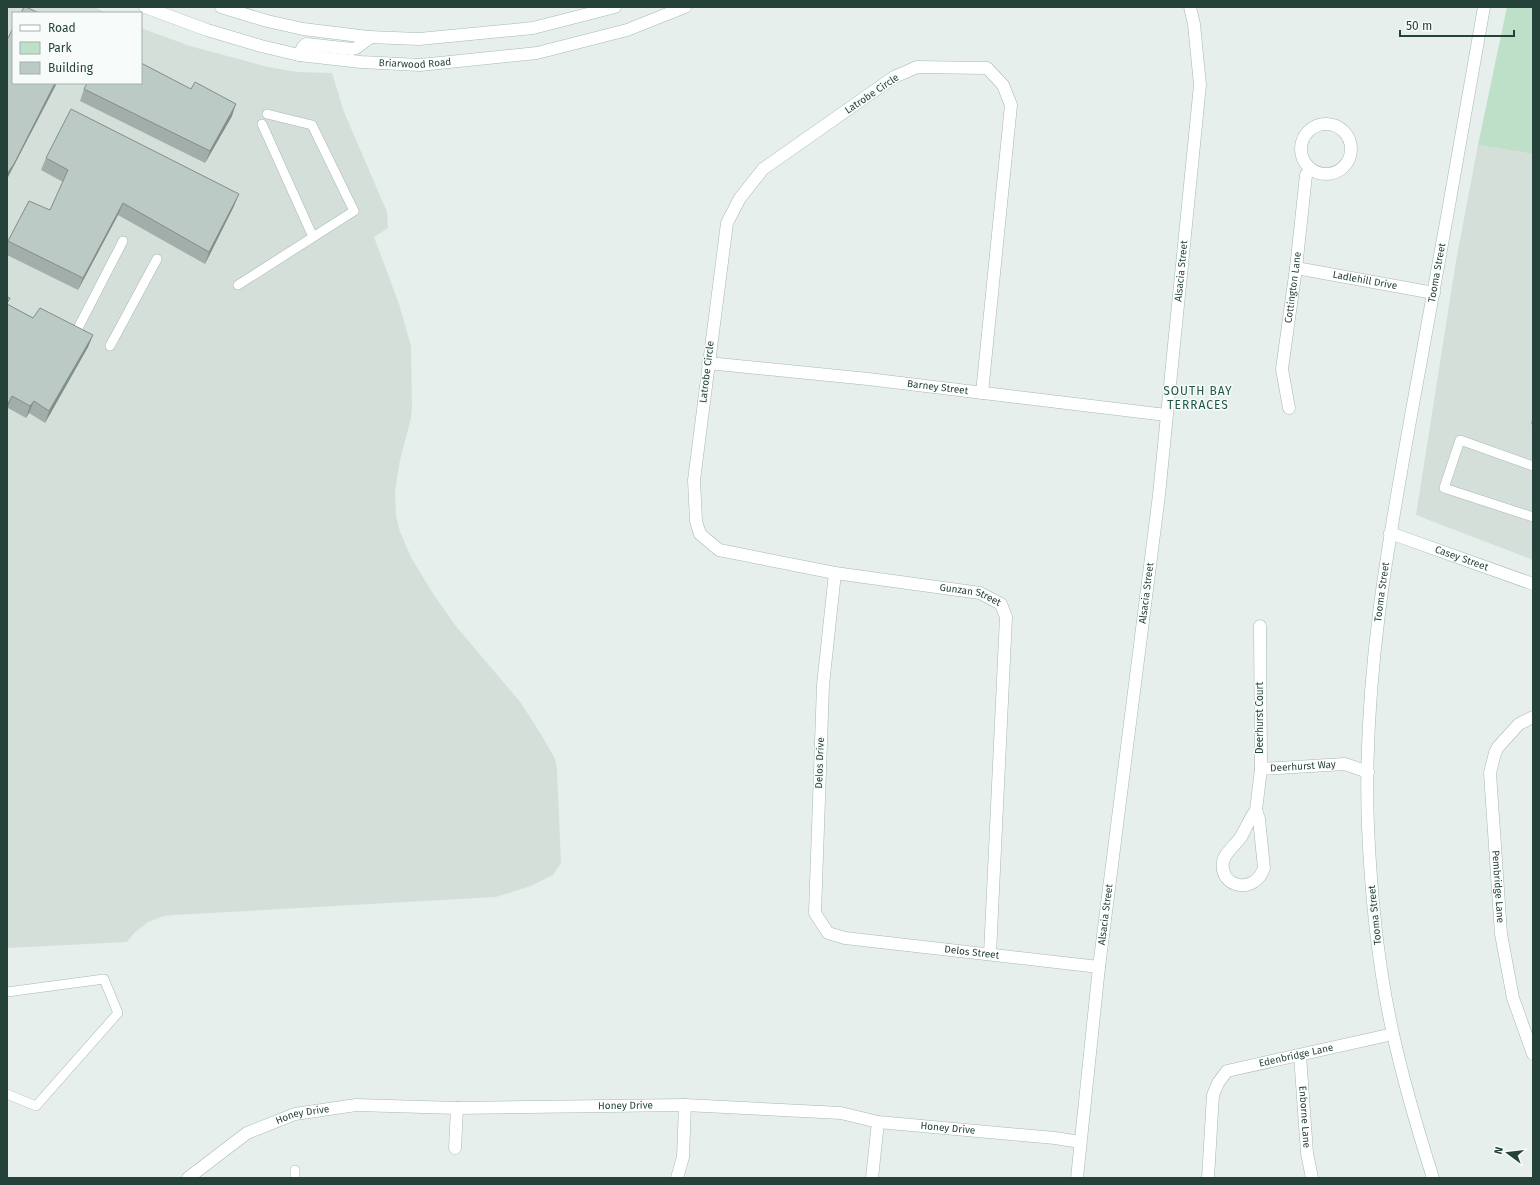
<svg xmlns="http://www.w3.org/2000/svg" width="1540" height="1185" font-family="'Fira Sans',sans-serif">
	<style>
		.built { fill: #d4dfda }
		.green { fill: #bfe0c8 }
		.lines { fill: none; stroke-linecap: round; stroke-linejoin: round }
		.lane-casing { stroke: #a8b8b2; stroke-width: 10 }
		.street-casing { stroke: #a8b8b2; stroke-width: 13 }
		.secondary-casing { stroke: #a4bbb3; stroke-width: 13 }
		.lane { stroke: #fff; stroke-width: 9 }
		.street { stroke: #fff; stroke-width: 12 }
		.secondary { stroke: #fff; stroke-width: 12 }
		.wall { fill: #a1aea9 }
		.shaded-wall { fill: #838d89 }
		.building { fill: #bbcac4; stroke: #838d89 }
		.labels { text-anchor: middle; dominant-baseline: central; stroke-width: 3; stroke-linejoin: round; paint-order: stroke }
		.street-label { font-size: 10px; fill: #24423a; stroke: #f7fbf9 }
		.quarter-label { font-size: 12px; letter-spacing: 1px; fill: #1f5548; stroke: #f7fbf9 }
	</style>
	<rect width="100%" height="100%" fill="#e6efeb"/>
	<!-- built -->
	<g class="built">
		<path d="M7,7H94L107,13H13V83H141V28L190,46L268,67L297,72L332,73L344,112L387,212L388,228L374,237L399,304L411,346L412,406L411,418L400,460L395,491L396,515L400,532L412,559L432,592L455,625L521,703L542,736L555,759L557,769L561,863L553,875L531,886L496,897L174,915L164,916L148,922L134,933L127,942L7,948Z"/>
		<path d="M1478,145L1533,154V560L1416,515L1456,261Z"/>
	</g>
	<!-- green -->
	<path class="green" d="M1507,7H1533V154L1478,145Z"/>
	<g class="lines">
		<defs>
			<g id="lane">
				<path d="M262,124L313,237"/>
				<path d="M238,285L354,211L312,125L267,114"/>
				<path d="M77,330L123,241"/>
				<path d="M110,346L157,259"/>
				<path d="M1533,466L1460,440L1444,488L1533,517"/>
				<path d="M7,992L104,979L118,1013L36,1106L7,1094"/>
				<path d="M295,1170V1178"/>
			</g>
			<g id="street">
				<circle cx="1326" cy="149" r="25"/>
				<path id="s1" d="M1296,268L1434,293"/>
				<path id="s2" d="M708,363L868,379L1166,415"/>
				<path id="s3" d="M982,393L1011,105L1003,85L987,68L917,67L894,77L763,169L740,198L727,223L694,480L696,521L700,534L719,550L835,573L980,593L1001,604L1006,617L990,954"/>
				<path id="s4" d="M1289,408L1282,369L1296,268L1306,175L1311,169"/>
				<path id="s5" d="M835,573L823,685L815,913L828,933L845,938L1099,967"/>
				<path id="s6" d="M1533,717L1519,724L1498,747L1495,753L1490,773L1501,934L1513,998L1533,1054"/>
				<path id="s7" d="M1261,769L1345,764L1368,772"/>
				<path d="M1256,810C1250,818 1246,828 1241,837C1237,842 1233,846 1229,851C1226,854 1224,857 1223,862C1219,888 1255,895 1264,868L1259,819L1256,810L1261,769L1260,626"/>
				<path id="s8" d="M1300,1055L1307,1153L1312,1178"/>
				<path d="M455,1148L457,1108"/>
				<path id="s9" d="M188,1178L247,1133L295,1114L356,1105L457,1108L685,1105L841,1113L878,1122L1055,1138L1080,1142"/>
				<path d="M677,1178L683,1157L685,1105"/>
				<path d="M872,1178L878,1122"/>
				<path id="s10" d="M1208,1178L1213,1095L1218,1083L1227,1071L1393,1034"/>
			</g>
			<g id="secondary">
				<path id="s11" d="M145,7L207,30L261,46L299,55L361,62L420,65L537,53L627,30L685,7"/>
				<path d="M221,7L267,21L303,29L368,37L419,39L533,28L615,7"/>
				<path d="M299,55L303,47L306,44L352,49L356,48L371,37"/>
				<path id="s12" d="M1390,533L1533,584"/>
				<path id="s13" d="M1077,1178L1099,967L1159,495L1200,85L1194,24L1190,7"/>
				<path id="s14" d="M1433,1178C1418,1131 1404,1083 1393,1034C1378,967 1371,896 1368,827C1362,675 1391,526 1418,377C1441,254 1462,130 1484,7"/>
			</g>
		</defs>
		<!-- lane casing -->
		<use href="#lane" class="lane-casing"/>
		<!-- street casing -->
		<use href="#street" class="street-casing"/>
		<!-- secondary casing -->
		<use href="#secondary" class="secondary-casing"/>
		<!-- lane -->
		<use href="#lane" class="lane"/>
		<!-- street -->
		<use href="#street" class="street"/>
		<!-- secondary -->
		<use href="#secondary" class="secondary"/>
	</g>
	<!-- wall -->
	<g class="wall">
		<path d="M84,89L232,116L205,163L80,101Z"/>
		<path d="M46,158L234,206L205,264L118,215L78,290L7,255V243L8,241L50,210L63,182L41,170Z"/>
		<path d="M7,297L8,305L33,318L93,335L88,347L45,423L29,413L26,418L8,408L7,409Z"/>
		<path d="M1533,415V425L1531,424Z"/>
	</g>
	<!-- shaded-wall -->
	<g class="shaded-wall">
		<path d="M55,83H57L7,179V174Z"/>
		<path d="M236,104L232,116L205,163L210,151Z"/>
		<path d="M239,194L234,206L205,264L209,252Z"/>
		<path d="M123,203L118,215L78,290L83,278Z"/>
		<path d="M93,335L88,347L45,423L49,411Z"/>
		<path d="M12,396L7,409V406Z"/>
		<path d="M34,401L29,413L26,418L30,406Z"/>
	</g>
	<!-- building -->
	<g class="building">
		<path d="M24,7H26L39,13H21Z"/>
		<path d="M13,28V83H55L14,164L7,174V40Z"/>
		<path d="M141,63L191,89L195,82L236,104L210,151L84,89L87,83H141Z"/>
		<path d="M71,109L239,194L209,252L123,203L83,278L8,241L29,201L50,210L68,170L46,158Z"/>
		<path d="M7,297L10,298L7,303Z"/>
		<path d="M7,304L33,318L40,308L93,335L49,411L34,401L30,406L12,396L7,406Z"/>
	</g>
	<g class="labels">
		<!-- street labels -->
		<g class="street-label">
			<text stroke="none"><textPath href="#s11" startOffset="278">Briarwood Road</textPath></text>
			<text transform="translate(872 94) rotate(-34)">Latrobe Circle</text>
			<text stroke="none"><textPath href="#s13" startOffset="913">Alsacia Street</textPath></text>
			<text stroke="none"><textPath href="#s14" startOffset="918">Tooma Street</textPath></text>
			<text stroke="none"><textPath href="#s1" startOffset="70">Ladlehill Drive</textPath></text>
			<text stroke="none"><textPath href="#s4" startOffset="122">Cottington Lane</textPath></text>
			<text transform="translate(707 372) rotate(-83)">Latrobe Circle</text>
			<text stroke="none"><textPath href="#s2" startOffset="231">Barney Street</textPath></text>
			<text stroke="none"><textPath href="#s12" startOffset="76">Casey Street</textPath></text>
			<text stroke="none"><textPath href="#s14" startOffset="594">Tooma Street</textPath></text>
			<text stroke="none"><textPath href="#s13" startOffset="589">Alsacia Street</textPath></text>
			<text stroke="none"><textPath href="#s3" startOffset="1249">Gunzan Street</textPath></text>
			<text transform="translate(1260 718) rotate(-90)">Deerhurst Court</text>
			<text transform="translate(820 763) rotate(-88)">Delos Drive</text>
			<text stroke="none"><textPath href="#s7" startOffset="42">Deerhurst Way</textPath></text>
			<text stroke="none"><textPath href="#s6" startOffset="188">Pembridge Lane</textPath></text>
			<text stroke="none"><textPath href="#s13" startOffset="265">Alsacia Street</textPath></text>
			<text transform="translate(1375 915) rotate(-96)">Tooma Street</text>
			<text stroke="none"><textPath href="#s5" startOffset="510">Delos Street</textPath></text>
			<text stroke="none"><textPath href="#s10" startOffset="182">Edenbridge Lane</textPath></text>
			<text stroke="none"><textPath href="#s9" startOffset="457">Honey Drive</textPath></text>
			<text stroke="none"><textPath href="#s9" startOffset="133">Honey Drive</textPath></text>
			<text stroke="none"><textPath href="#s8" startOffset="62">Enborne Lane</textPath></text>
			<text stroke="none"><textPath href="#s9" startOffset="781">Honey Drive</textPath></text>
		</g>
		<!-- quarter labels -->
		<g class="quarter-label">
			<text x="1198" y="391">SOUTH BAY<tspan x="1198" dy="14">TERRACES</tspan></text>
		</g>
	</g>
	<!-- border -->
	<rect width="1540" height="1185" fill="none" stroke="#24423a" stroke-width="16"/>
	<!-- legend -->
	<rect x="12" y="12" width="130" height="72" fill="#f7fbf9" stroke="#a3b1ad"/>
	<rect x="20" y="25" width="20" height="6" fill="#ffffff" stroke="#a3b1ad"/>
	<text x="48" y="32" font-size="12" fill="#24423a">Road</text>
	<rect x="20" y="42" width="20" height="12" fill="#bfe0c8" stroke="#a3b1ad"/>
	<text x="48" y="52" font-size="12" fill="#24423a">Park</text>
	<rect x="20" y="62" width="20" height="12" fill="#bbcac4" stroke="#a3b1ad"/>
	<text x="48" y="72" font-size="12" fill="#24423a">Building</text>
	<!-- north arrow -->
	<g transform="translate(1508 1153) rotate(285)" stroke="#f7fbf9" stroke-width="3" paint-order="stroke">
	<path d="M0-3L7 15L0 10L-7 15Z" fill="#24423a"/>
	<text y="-6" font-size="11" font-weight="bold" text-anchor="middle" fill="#24423a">N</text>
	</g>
	<!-- scale -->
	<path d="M1400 30v6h114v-6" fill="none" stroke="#24423a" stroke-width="2"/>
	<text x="1406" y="30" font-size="12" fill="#24423a" stroke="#f7fbf9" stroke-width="3" paint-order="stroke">50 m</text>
</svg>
